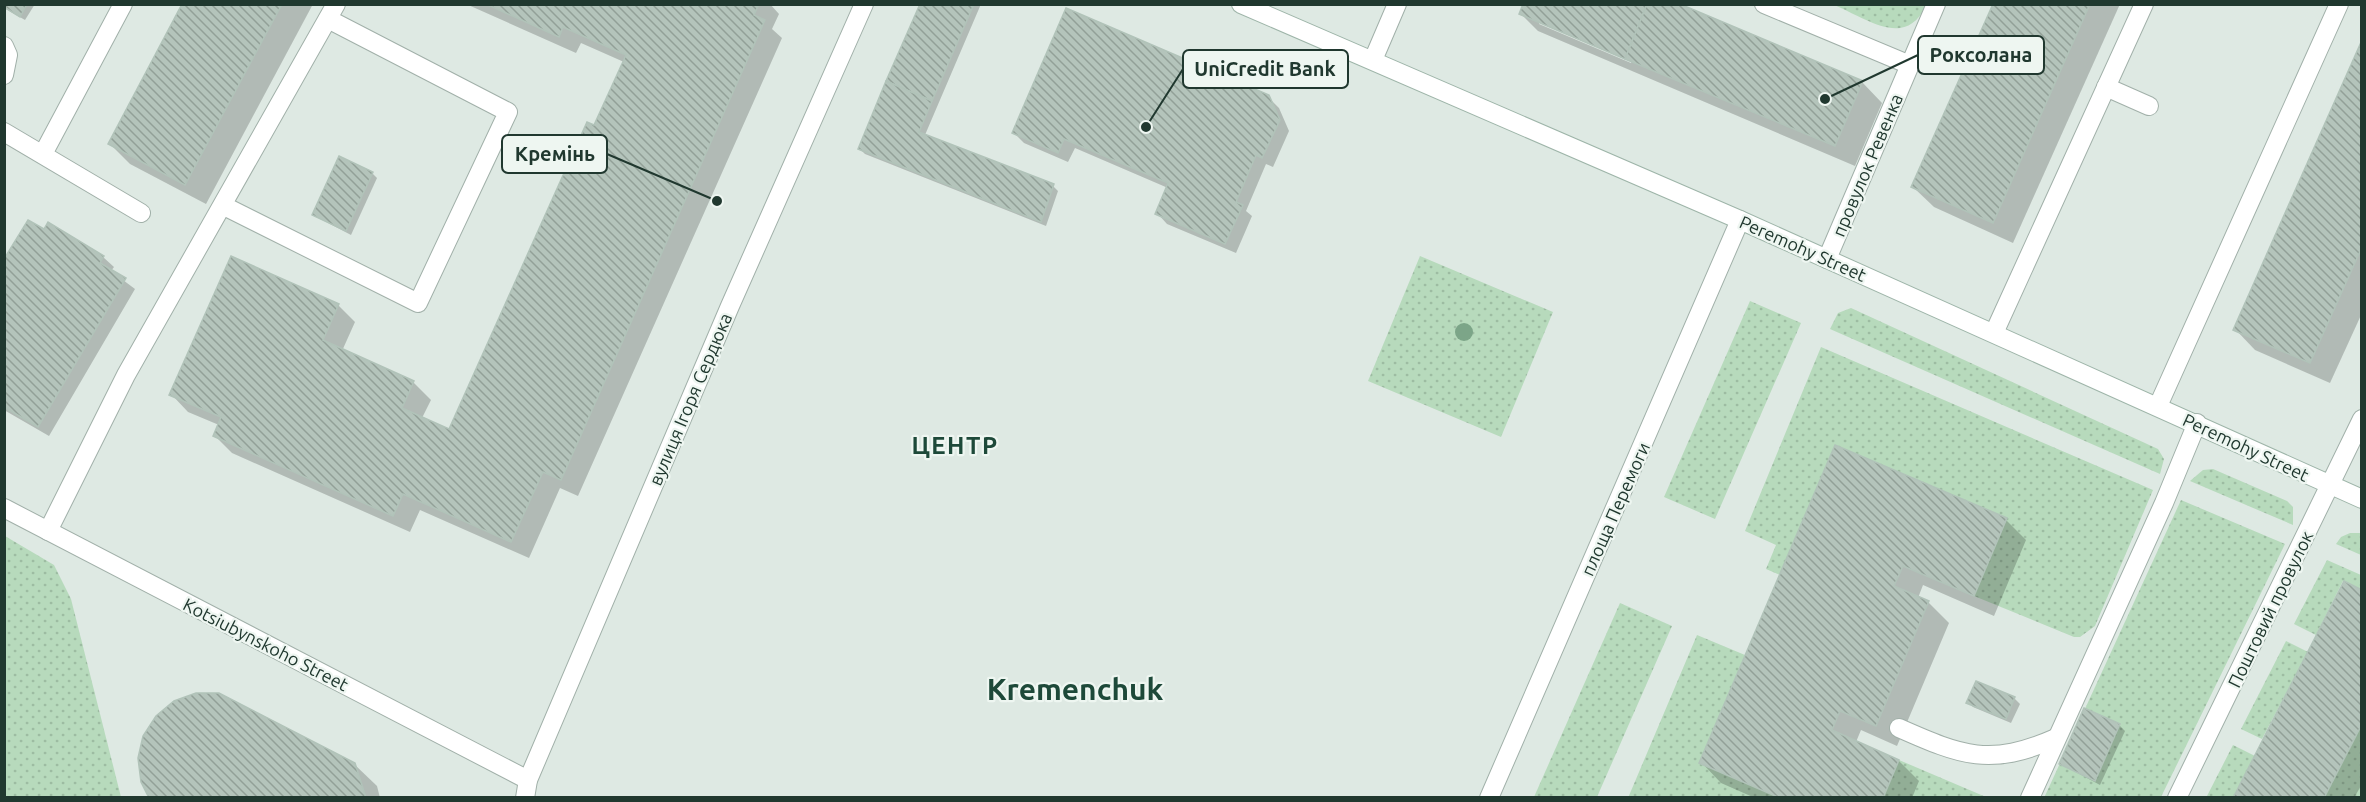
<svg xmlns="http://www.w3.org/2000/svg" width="2366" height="802" font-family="Ubuntu,sans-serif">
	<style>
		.grass { fill: url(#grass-dots) }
		.shadow { fill: #0003; fill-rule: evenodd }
		.building { fill: url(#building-back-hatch); stroke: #b1c3b9; stroke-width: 1.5 }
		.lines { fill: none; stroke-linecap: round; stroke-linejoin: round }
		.service-casing { stroke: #a1b0a9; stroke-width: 20 }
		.minor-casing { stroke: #a1b0a9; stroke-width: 20 }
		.tertiary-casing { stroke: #a1b0a9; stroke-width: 20 }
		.secondary-casing { stroke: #9eb5a9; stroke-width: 20 }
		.service { stroke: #fff; stroke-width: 18 }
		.minor { stroke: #fff; stroke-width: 18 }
		.tertiary { stroke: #fff; stroke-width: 18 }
		.secondary { stroke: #fff; stroke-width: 18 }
		.tree { fill: #7ca588 }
		.labels { text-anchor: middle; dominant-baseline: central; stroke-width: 4.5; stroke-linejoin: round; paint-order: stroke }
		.street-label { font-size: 18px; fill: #20382f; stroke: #eef6f1 }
		.district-label { font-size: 24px; font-weight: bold; letter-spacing: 1.5px; fill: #1d4939; stroke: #eef6f1 }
		.town-label { font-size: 30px; font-weight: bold; fill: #1d4939; stroke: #eef6f1 }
		.leader { fill: none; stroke: #20382f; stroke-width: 2 }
		.callout-dot { fill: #20382f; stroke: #eef6f1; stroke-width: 2 }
		.callout { fill: #eef6f1; stroke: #20382f; stroke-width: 2 }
		.callout-label { font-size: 20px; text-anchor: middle; font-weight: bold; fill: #20382f }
	</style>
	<defs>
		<pattern id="grass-dots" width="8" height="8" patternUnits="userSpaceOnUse" patternTransform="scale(1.5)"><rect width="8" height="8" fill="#b7dabc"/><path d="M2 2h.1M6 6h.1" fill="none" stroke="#9dbca2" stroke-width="1.8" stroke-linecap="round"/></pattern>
		<pattern id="building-back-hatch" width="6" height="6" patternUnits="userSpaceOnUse" patternTransform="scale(1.5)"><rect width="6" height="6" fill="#b4c4bb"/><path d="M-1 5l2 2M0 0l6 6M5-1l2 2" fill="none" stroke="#92a098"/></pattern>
	</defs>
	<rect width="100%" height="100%" fill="#dee9e3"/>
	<!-- grass -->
	<g class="grass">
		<path d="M1834,5H1926C1906,50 1866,18 1834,5Z"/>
		<path d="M1420,256L1553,312L1501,437L1368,381Z"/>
		<path d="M1750,301L1801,323L1715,519L1664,497Z"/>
		<path d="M1851,308L2158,449L2164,459L2160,474L1830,329L1838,313Z"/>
		<path d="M1821,347L2153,490L2095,626L2080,637H2074L1974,596L2007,519L1780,575L1766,569L1776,545L1745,531Z"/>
		<path d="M2213,469L2287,501L2293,507V525L2190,481L2203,470Z"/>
		<path d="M2181,500L2285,544L2161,797L2044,798Z"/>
		<path d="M2350,533H2361V555L2336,544L2341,537Z"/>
		<path d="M5,536L54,565L71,599L121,797H5Z"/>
		<path d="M2327,560L2361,575V590L2343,581L2316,635L2294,624Z"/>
		<path d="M1620,603L1672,626L1597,797H1534Z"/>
		<path d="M1697,635L1745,655L1699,763L1780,797L1628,798Z"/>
		<path d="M2286,641L2308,652L2262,739L2241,729Z"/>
		<path d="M2361,724V797H2324Z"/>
		<path d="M2233,745L2255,756L2233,797L2206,798Z"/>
		<path d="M1899,760L1986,797H1883Z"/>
	</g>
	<!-- shadow -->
	<g class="shadow">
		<path d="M4,4H35L25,20L4,8Z"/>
		<path d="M184,4H313L206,204L130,164L109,143Z"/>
		<path d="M466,4H770L779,14L772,29L782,38L578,496L560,488L529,558L420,510L410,532L232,453L215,436L219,425L188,412L171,394L338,305L355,322L342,351L413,382L431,400L422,418L450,431L624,62L581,43L576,53Z"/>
		<path d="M922,4H981L925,135L1053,186L1058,191L1046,226L865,154L860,149Z"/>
		<path d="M1995,4H2120L2013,243L1934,207L1913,187Z"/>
		<path d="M1521,14L1862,82L1882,103L1855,166L1538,31ZM1539,21L1632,60L1631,63L1539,24Z"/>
		<path d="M2362,44V313L2330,383L2255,350L2235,329Z"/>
		<path d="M1268,97L1279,108L1289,131L1273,167L1266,164L1246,211L1252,216L1236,253L1167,224L1157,213L1168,188L1075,148L1068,162L1024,143L1014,133Z"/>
		<path d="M372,173L377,178L351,235L313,215Z"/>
		<path d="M103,257L114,267L111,271L135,289L49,436L4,410V262Z"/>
		<path d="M1836,447L2006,520L2026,540L1994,616L1923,585L1918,598L1928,602L1949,623L1897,746L1861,730L1856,742L1899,761L1919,781L1912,798H1755L1721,783L1701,762Z"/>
		<path d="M2362,592V784L2354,798H2235Z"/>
		<path d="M1977,682L2015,699L2020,704L2011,723L1973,707L1968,702Z"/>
		<path d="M2085,710L2120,726L2125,731L2100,785L2061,764Z"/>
		<path d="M354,764L377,786L380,798H150Z"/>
	</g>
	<!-- building -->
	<g class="building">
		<path d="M4,4H27L20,17L4,7Z"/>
		<path d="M182,4H282L185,185L108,144Z"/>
		<path d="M486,4H759L754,15L765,20L561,480L543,472L511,542L403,494L393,516L213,436L221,417L169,395L231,256L339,304L323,340L414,381L402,408L449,429L587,122L594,125L626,55L563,27L559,37Z"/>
		<path d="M920,4H974L932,101L886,81Z"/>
		<path d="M1523,4H1647L1625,59L1519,14Z"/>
		<path d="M1647,4H1680L1863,81L1835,146L1625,59Z"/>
		<path d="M1993,4H2090L1993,223L1911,187Z"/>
		<path d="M1066,8L1269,95L1280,120L1262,158L1256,155L1236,202L1243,205L1225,244L1155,214L1168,183L1064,139L1058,153L1012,133Z"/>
		<path d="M2362,40V247L2310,363L2233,330Z"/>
		<path d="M886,81L932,101L919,132L1054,184L1041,222L858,149Z"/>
		<path d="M339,156L373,172L346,231L312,215Z"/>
		<path d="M28,220L44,229L48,222L104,256L100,263L126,278L38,427L4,407V259Z"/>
		<path d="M1835,445L2007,518L1974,596L1903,566L1894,586L1929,601L1876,726L1840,711L1832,730L1899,760L1883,798H1780L1699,763Z"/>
		<path d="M2344,581L2362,590V724L2324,798H2233Z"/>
		<path d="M1976,681L2015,697L2006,719L1966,703Z"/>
		<path d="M196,693H219L355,763L366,798H149L141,782L138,758L143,736L156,716L174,701Z"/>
		<path d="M2084,708L2120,724L2095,781L2059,764Z"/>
	</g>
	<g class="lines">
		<defs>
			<g id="service">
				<path d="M1764,4L1910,65"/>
				<path d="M4,46L8,55L4,75"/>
				<path d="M2106,87L2149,106"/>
				<path d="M4,132L141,213"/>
				<path d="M43,154L123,4"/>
				<path d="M224,206L418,303L508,112L328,19"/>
				<path d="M1827,259L1936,4"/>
				<path d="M1994,333L2144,4"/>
				<path d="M2158,406L2339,4"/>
				<path d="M48,531L126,375L336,4"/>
				<path d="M1899,728C1962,756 1990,767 2056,738"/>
				<path d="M2030,798L2164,503L2197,423"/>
				<path d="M2177,798L2362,419"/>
			</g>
			<g id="minor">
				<path d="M4,508L528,780"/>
				<path d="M525,798L528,780L730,306L864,4"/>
				<path d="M1489,798L1740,220"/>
			</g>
			<path id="tertiary" d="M1373,60L1397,4"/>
			<path id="secondary" d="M1241,4L1740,220L2362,499"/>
		</defs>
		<!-- service casing -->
		<use href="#service" class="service-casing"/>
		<!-- minor casing -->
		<use href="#minor" class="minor-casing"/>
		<!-- tertiary casing -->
		<use href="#tertiary" class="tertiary-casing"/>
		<!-- secondary casing -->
		<use href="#secondary" class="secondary-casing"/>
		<!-- service -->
		<use href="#service" class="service"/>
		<!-- minor -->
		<use href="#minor" class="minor"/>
		<!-- tertiary -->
		<use href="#tertiary" class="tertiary"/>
		<!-- secondary -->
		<use href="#secondary" class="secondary"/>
	</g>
	<!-- trees -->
	<circle class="tree" cx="1464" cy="332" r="9"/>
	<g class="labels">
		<!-- street labels -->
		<g class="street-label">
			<text transform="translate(1867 165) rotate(-67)">провулок Ревенка</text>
			<text transform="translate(1803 248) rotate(24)">Peremohy Street</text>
			<text transform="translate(690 399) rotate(-67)">вулиця Ігоря Сердюка</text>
			<text transform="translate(2246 447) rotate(25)">Peremohy Street</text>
			<text transform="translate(1615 509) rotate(-66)">площа Перемоги</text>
			<text transform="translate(2270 609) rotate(-64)">Поштовий провулок</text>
			<text transform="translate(266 644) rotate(27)">Kotsiubynskoho Street</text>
		</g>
		<!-- district labels -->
		<g class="district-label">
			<text x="955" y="445">ЦЕНТР</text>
		</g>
		<!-- town labels -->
		<g class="town-label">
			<text x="1075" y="689">Kremenchuk</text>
		</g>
	</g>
	<!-- callouts -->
	<path class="leader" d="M1825 99L1918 55M1146 127L1183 69M717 201L607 154"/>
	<g class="callout-dot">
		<circle cx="1825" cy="99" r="6"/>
		<circle cx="1146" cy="127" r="6"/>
		<circle cx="717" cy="201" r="6"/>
	</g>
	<g class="callout">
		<rect x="1918" y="36" width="126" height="38" rx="6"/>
		<rect x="1183" y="50" width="165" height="38" rx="6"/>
		<rect x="502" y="135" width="105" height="38" rx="6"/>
	</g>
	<g class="callout-label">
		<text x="1981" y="62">Роксолана</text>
		<text x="1265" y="76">UniCredit Bank</text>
		<text x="555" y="161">Кремінь</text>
	</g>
	<!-- border -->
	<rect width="2366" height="802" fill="none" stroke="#20382f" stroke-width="12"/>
</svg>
